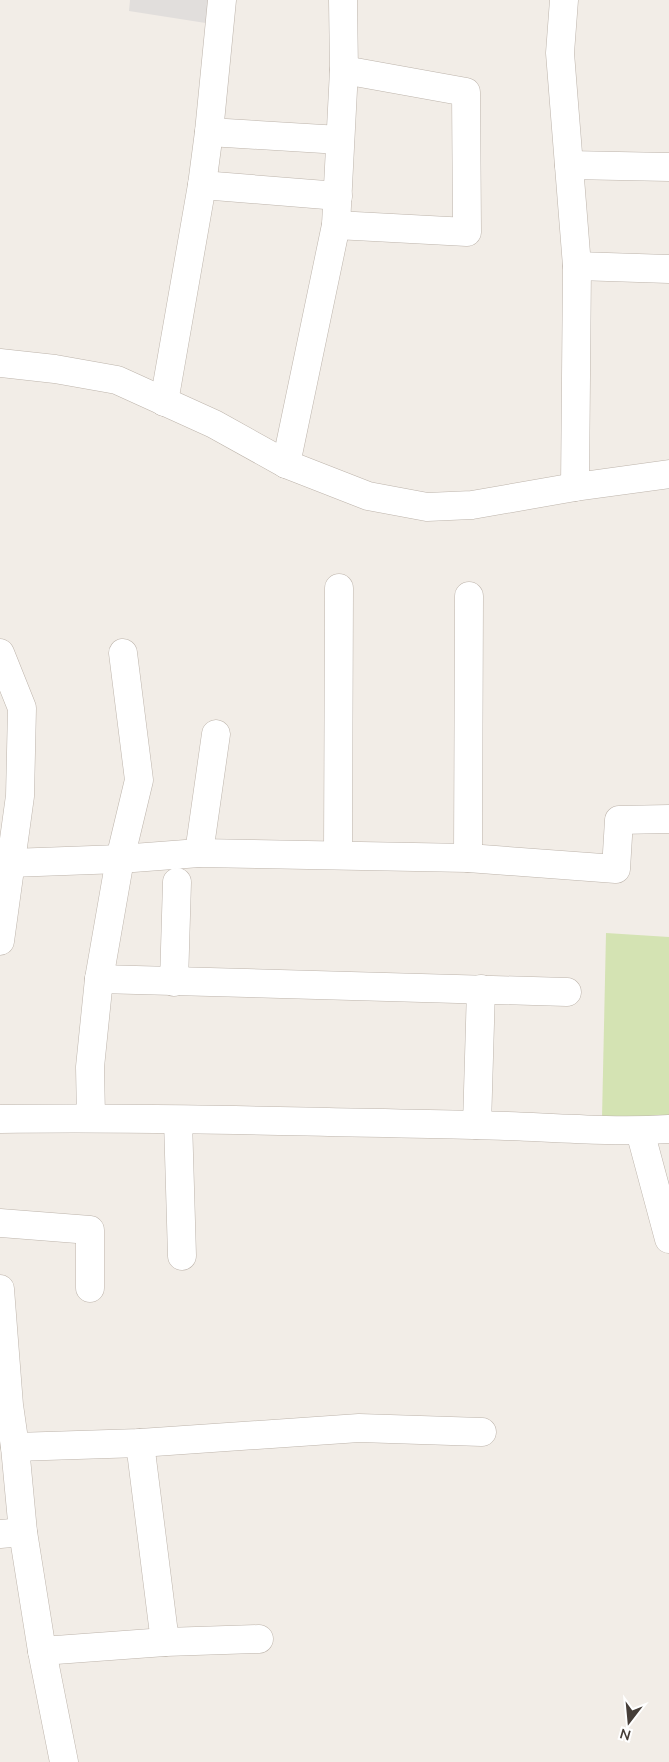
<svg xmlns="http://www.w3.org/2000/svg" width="669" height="1762" font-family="Mulish,sans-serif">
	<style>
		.green { fill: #d4e3b3 }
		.parking { fill: #e1dedc }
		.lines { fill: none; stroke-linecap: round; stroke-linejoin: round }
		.minor-casing { stroke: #bdb4ab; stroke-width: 29 }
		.minor { stroke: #fff; stroke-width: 28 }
	</style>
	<rect width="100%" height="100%" fill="#f2ede7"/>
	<!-- green -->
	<path class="green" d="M606,933L669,937V1118H602Z"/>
	<!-- parking -->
	<path class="parking" d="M130,0H214L212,24L129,11Z"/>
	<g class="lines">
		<defs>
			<g id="minor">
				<path d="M564,0L560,53L577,266L575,487"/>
				<path d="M209,132L340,140"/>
				<path d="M569,165L669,167"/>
				<path d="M202,185L338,196"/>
				<path d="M336,225L467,232L466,92L344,70"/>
				<path d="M577,266L669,269"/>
				<path d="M0,363L55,369L117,380L214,424L286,464L368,496L427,507L472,505L575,487L669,474"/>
				<path d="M164,402L202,185L209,132L222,0"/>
				<path d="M286,464L336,225L344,70L343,0"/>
				<path d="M0,653L22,708L20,796L0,941"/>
				<path d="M199,853L216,734"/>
				<path d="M338,855L339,588"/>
				<path d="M468,858L469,596"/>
				<path d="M0,862L11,863L120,859L199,853L468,858L616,869L619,820L669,819"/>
				<path d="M99,979L567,992"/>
				<path d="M174,982L177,882"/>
				<path d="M91,1117L90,1067L99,979L120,859L139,780L123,653"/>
				<path d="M0,1119C157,1117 315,1122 473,1125C538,1126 604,1133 669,1129"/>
				<path d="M178,1120L182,1256"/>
				<path d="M477,1125L481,989"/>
				<path d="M640,1131L669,1239"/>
				<path d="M0,1223L90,1230V1288"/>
				<path d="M0,1289L9,1405L15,1447L23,1532L42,1651L64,1762"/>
				<path d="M140,1443L165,1642"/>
				<path d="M15,1447L140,1443L359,1428L482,1432"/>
				<path d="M0,1534L23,1532"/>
				<path d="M42,1651L165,1642L259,1639"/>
			</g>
		</defs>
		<!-- minor casing -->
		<use href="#minor" class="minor-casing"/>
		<!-- minor -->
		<use href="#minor" class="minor"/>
	</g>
	<!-- north arrow -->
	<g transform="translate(629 1722) rotate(196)" stroke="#ffffff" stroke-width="4" paint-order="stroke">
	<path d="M0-4L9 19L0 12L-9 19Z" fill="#453d37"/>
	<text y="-8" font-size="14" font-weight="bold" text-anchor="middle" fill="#453d37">N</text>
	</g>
</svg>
